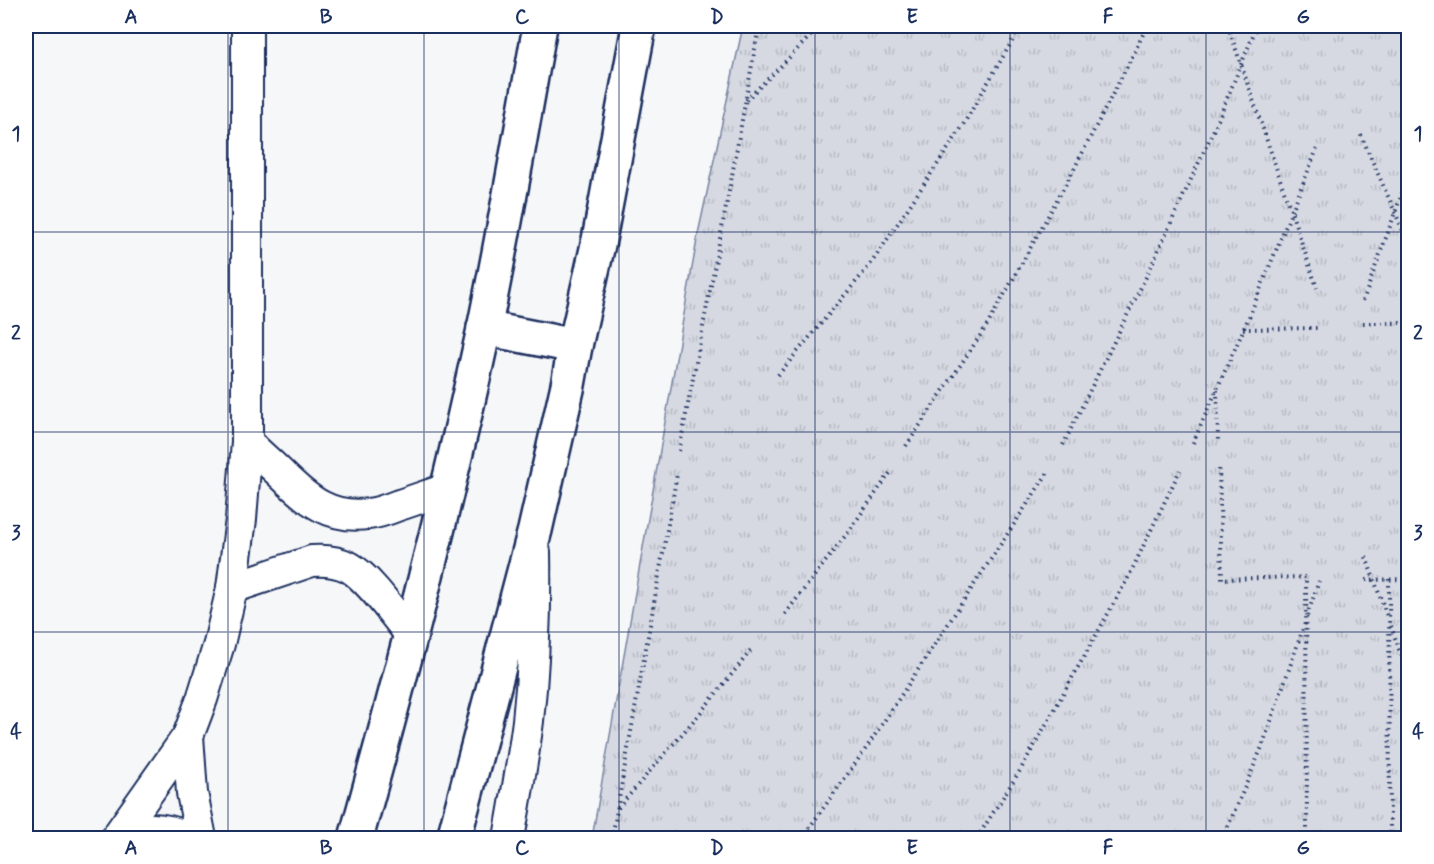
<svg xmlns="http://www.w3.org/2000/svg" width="1434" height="864" font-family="Mynerve,sans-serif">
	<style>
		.grass { fill: url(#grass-tufts); stroke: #7884a0; stroke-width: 1.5 }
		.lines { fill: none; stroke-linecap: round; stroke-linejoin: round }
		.tertiary-casing { stroke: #1b2f5e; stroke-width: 34 }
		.secondary-casing { stroke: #1b2f5e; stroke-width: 38 }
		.path { stroke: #1b2f5e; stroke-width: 4; stroke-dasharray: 1.5 4.5; stroke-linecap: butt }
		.tertiary { stroke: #fff; stroke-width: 30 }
		.secondary { stroke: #fff; stroke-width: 33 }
		.grid { fill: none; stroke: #1b2f5e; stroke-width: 1.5; stroke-opacity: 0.55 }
		.neatline { fill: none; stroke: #1b2f5e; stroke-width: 2 }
		.grid-label { font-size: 20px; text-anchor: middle; font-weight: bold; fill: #1b2f5e }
	</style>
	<defs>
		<pattern id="grass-tufts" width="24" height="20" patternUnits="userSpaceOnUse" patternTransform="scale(1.5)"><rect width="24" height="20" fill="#d6d9e2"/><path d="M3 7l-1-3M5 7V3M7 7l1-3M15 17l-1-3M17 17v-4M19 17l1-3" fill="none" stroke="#b7bbc4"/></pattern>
	</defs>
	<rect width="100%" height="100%" fill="#f6f7f9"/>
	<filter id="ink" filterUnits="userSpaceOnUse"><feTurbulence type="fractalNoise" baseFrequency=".0167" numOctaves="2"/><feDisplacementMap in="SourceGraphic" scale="12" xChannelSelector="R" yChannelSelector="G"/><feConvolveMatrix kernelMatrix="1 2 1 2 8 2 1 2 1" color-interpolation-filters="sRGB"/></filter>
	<g filter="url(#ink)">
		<!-- grass -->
		<path class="grass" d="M743,26H1408V838H592L698,234Z"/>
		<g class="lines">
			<defs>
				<g id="tertiary">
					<path d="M247,442C259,454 272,465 284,477C309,501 331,519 368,514C379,513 389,509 399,505C415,500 431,494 447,489"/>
					<path d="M232,588L312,561C325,560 337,561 349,567C369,578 395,616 410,634"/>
					<path d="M188,736L192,793L201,838"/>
					<path d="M116,838L188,736L202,699L219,644L232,588L241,519L247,442V26"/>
					<path d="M117,838C143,826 163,826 189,838"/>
					<path d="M509,838C516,799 523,760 528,721C534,665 536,609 535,552"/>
				</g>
				<g id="secondary">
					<path d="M484,328L575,346"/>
					<path d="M356,838C403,670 447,500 484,329C505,228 522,127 540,26"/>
					<path d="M454,838L535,530L568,385L575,346L599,240L639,26"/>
				</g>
			</defs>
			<!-- tertiary casing -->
			<use href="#tertiary" class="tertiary-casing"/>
			<!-- secondary casing -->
			<use href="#secondary" class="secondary-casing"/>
			<!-- path -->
			<g class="path">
				<path d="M1228,26L1317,288"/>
				<path d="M746,100L780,67L820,26"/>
				<path d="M1361,135L1408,242"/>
				<path d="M1363,301L1408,177"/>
				<path d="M1363,323H1408"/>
				<path d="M1243,329L1317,328"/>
				<path d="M778,375L870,265L959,132L1021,26"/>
				<path d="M1217,390L1218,443"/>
				<path d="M1193,443L1249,317L1317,149"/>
				<path d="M1063,445L1147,275L1216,125L1257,26"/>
				<path d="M906,446L988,324L1073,171L1135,51L1147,26"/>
				<path d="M679,451L731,181L759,26"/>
				<path d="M1219,469L1222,579L1306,577L1307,838"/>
				<path d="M1366,557L1388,619"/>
				<path d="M1389,579L1390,838"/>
				<path d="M1366,580L1408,579"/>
				<path d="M785,614L849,531L890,473"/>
				<path d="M1307,616L1319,581"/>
				<path d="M1391,626L1408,676"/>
				<path d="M618,808L701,712L753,648"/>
				<path d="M612,838L677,474"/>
				<path d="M802,838L867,747L1049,471"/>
				<path d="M977,838L1021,769L1128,578L1180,470"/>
				<path d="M1223,838L1262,747L1305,623"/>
			</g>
			<!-- tertiary -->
			<use href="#tertiary" class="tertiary"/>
			<!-- secondary -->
			<use href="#secondary" class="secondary"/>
		</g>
	</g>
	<!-- grid -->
	<path class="grid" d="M228,26V838M424,26V838M619,26V838M815,26V838M1010,26V838M1206,26V838M26,232H1408M26,432H1408M26,632H1408"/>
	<!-- margin -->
	<rect width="1434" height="864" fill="none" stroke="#fff" stroke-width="66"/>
	<rect x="33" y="33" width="1368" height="798" class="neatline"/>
	<g class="grid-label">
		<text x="131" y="23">A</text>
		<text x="326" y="23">B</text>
		<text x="522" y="23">C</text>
		<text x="717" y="23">D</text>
		<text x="912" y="23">E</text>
		<text x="1108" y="23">F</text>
		<text x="1303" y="23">G</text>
		<text x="16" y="140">1</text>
		<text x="1418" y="140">1</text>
		<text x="16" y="339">2</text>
		<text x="1418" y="339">2</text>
		<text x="16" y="539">3</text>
		<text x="1418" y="539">3</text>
		<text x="16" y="738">4</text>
		<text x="1418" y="738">4</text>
		<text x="131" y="854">A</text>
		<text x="326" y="854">B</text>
		<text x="522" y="854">C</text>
		<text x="717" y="854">D</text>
		<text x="912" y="854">E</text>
		<text x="1108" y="854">F</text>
		<text x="1303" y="854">G</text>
	</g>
</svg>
